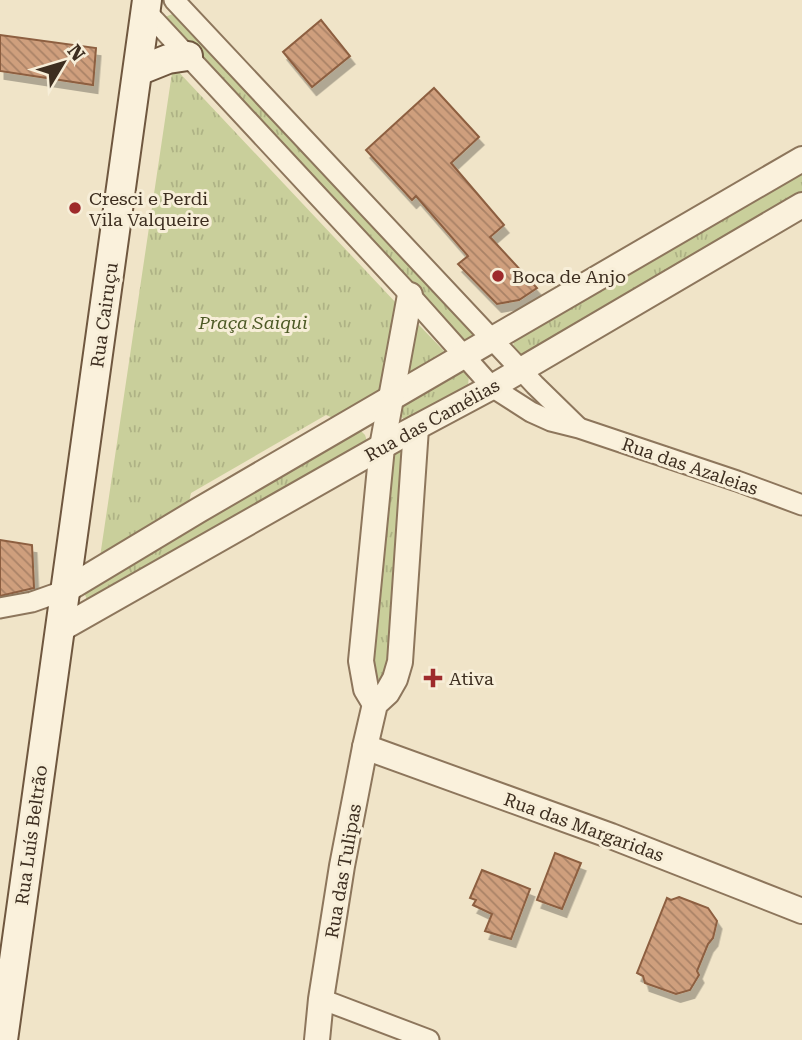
<svg xmlns="http://www.w3.org/2000/svg" width="802" height="1040" font-family="'Roboto Serif',serif">
	<style>
		.park { fill: url(#park-tufts) }
		.building { fill: url(#building-back-hatch); stroke: #8d5f41; stroke-width: 2; filter: url(#shadow) }
		.lines { fill: none; stroke-linecap: round; stroke-linejoin: round }
		.minor-casing { stroke: #8d765c; stroke-width: 23 }
		.tertiary-casing { stroke: #8d765c; stroke-width: 28 }
		.secondary-casing { stroke: #6f573f; stroke-width: 32 }
		.minor { stroke: #faf1dc; stroke-width: 19 }
		.tertiary { stroke: #faf1dc; stroke-width: 24 }
		.secondary { stroke: #faf1dc; stroke-width: 28 }
		.poi-dot { fill: #9e2a2b; stroke: #f7eed8; stroke-width: 2.5 }
		.labels { text-anchor: middle; dominant-baseline: central; stroke-width: 6; stroke-linejoin: round; paint-order: stroke }
		.poi-label { font-size: 18px; fill: #3d2e20; stroke: #f7eed8; text-anchor: start }
		.street-label { font-size: 18px; fill: #3d2e20; stroke: #f7eed8 }
		.park-label { font-size: 18px; font-style: italic; fill: #4d5a26; stroke: #f7eed8 }
	</style>
	<defs>
		<pattern id="park-tufts" width="24" height="20" patternUnits="userSpaceOnUse" patternTransform="scale(1.75)"><rect width="24" height="20" fill="#c9cf9b"/><path d="M3 7l-1-3M5 7V3M7 7l1-3M15 17l-1-3M17 17v-4M19 17l1-3" fill="none" stroke="#aeb285"/></pattern>
		<pattern id="building-back-hatch" width="6" height="6" patternUnits="userSpaceOnUse" patternTransform="scale(1.75)"><rect width="6" height="6" fill="#cf9f7d"/><path d="M-1 5l2 2M0 0l6 6M5-1l2 2" fill="none" stroke="#a98266"/></pattern>
		<filter id="shadow"><feDropShadow dx="4.5" dy="8" stdDeviation="0" flood-color="#0004"/></filter>
	</defs>
	<rect width="100%" height="100%" fill="#f0e4c8"/>
	<!-- park -->
	<g class="park">
		<path d="M175,13L474,331L470,339L463,343L165,17Z"/>
		<path d="M173,66L397,304L378,396L338,420L326,415L191,493L188,506L100,557Z"/>
		<path d="M802,168V194L521,357L513,348L514,340Z"/>
		<path d="M419,325L444,351L445,358L403,384L413,327Z"/>
		<path d="M460,369L469,375L468,386L412,420H405L400,416V406Z"/>
		<path d="M360,430L365,435L367,441L88,602L83,590Z"/>
		<path d="M408,445L390,673C384,680 380,681 371,678L388,456Z"/>
	</g>
	<!-- building -->
	<g class="building">
		<path d="M321,20L350,56L312,87L283,52Z"/>
		<path d="M0,35L96,48L93,85L0,71Z"/>
		<path d="M434,88L479,137L451,163L504,225L490,237L537,288L519,300L497,304L458,264L468,256L416,196L412,200L366,150Z"/>
		<path d="M0,540L32,545L34,588L0,596Z"/>
		<path d="M555,853L581,863L562,909L537,900Z"/>
		<path d="M482,870L530,889L511,939L485,931L492,914L473,905L476,900L470,898Z"/>
		<path d="M679,897L708,908L717,921L713,938L708,944L697,971L699,975L690,990L676,994L645,983L643,976L637,973L667,898L671,900Z"/>
	</g>
	<g class="lines">
		<defs>
			<g id="minor">
				<path d="M174,0L535,385L578,427"/>
				<path d="M145,10L410,295L492,387L531,412L551,421L579,428L737,481L802,505"/>
				<path d="M0,608L32,602L66,590"/>
				<path d="M321,999L429,1040"/>
			</g>
			<g id="tertiary">
				<path d="M66,590L199,510L802,159"/>
				<path d="M59,630L404,434L492,387L802,205"/>
				<path d="M375,704L366,689L361,661L382,447L410,295"/>
				<path d="M365,747L611,836L802,911"/>
				<path d="M317,1040L321,999L342,866L365,747L375,704L387,693L395,679L400,662L416,428"/>
			</g>
			<g id="secondary">
				<path d="M138,71L168,59L188,56"/>
				<path d="M3,1040L147,0"/>
			</g>
		</defs>
		<!-- minor casing -->
		<use href="#minor" class="minor-casing"/>
		<!-- tertiary casing -->
		<use href="#tertiary" class="tertiary-casing"/>
		<!-- secondary casing -->
		<use href="#secondary" class="secondary-casing"/>
		<!-- minor -->
		<use href="#minor" class="minor"/>
		<!-- tertiary -->
		<use href="#tertiary" class="tertiary"/>
		<!-- secondary -->
		<use href="#secondary" class="secondary"/>
	</g>
	<!-- markers -->
	<g class="poi-dot">
		<circle cx="75" cy="208" r="7"/>
		<circle cx="498" cy="276" r="7"/>
		<path d="M429.5 667.5h7v7h7v7h-7v7h-7v-7h-7v-7h7z"/>
	</g>
	<g class="labels">
		<!-- poi labels -->
		<g class="poi-label">
			<text x="89" y="198">Cresci e Perdi<tspan x="89" dy="21">Vila Valqueire</tspan></text>
			<text x="512" y="276">Boca de Anjo</text>
			<text x="449" y="678">Ativa</text>
		</g>
		<!-- street labels -->
		<g class="street-label">
			<text transform="translate(104 315) rotate(-82)">Rua Cairuçu</text>
			<text transform="translate(432 420) rotate(-29)">Rua das Camélias</text>
			<text transform="translate(690 466) rotate(19)">Rua das Azaleias</text>
			<text transform="translate(584 827) rotate(20)">Rua das Margaridas</text>
			<text transform="translate(31 835) rotate(-82)">Rua Luís Beltrão</text>
			<text transform="translate(343 871) rotate(-80)">Rua das Tulipas</text>
		</g>
		<!-- park labels -->
		<g class="park-label">
			<text x="253" y="322">Praça Saiqui</text>
		</g>
	</g>
	<!-- north arrow -->
	<g transform="translate(63 63) rotate(52)" stroke="#f7eed8" stroke-width="5" paint-order="stroke">
	<path d="M0-5L12 26L0 18L-12 26Z" fill="#3d2e20"/>
	<text y="-10" font-size="19" font-weight="bold" text-anchor="middle" fill="#3d2e20">N</text>
	</g>
</svg>
